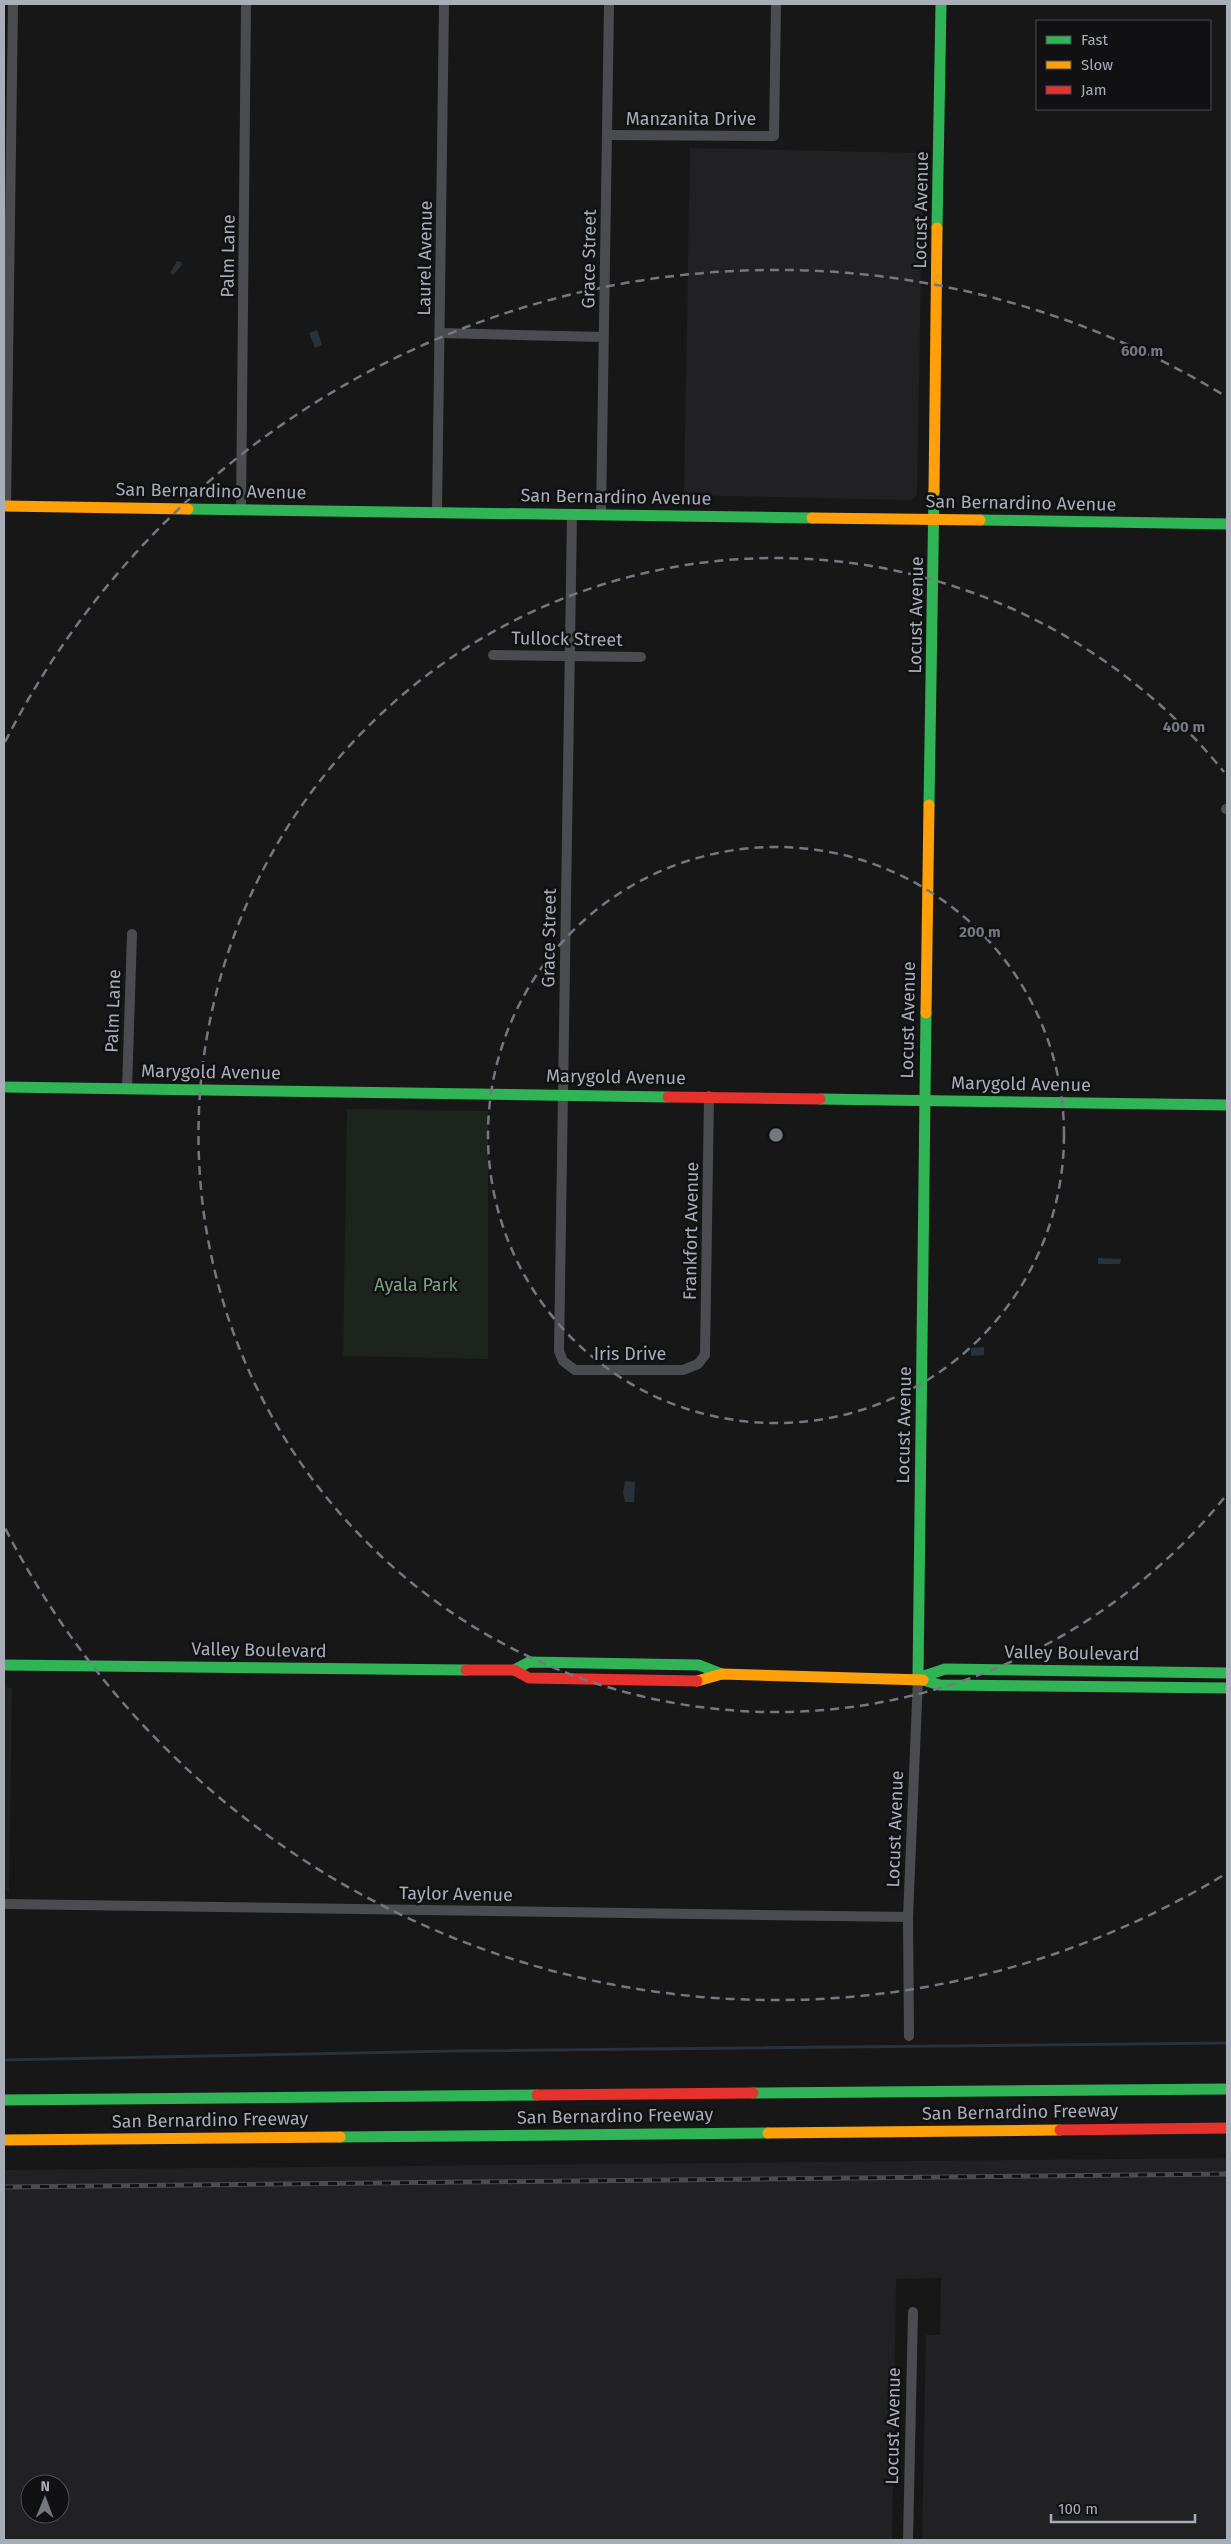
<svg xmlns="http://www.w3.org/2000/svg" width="1231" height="2544" font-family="'Fira Sans',sans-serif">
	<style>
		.built { fill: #212123; fill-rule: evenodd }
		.green { fill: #1d241e }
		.water { fill: #2a3239 }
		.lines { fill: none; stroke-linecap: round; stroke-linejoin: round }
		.stream { stroke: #2a3239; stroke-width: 3 }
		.street { stroke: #4b4c50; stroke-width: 10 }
		.fast { stroke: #30b455; stroke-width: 11 }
		.slow { stroke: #ff9f0a; stroke-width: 11 }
		.jam { stroke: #e5322d; stroke-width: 11 }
		.rail-casing { stroke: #4b4c4f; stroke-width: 5 }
		.rail { stroke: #111113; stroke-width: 3; stroke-dasharray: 9; stroke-linecap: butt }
		.ring { fill: none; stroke: #757880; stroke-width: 2.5; stroke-dasharray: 9 6 }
		.labels { text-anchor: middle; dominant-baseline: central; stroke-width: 5; stroke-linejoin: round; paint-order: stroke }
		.street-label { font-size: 18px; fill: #a8adb8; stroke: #111113 }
		.park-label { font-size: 18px; fill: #7fa381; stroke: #111113 }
		.centre { fill: #757880; stroke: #111113; stroke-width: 2.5 }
		.ring-label { font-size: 15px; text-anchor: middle; font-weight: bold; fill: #757880; stroke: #111113; stroke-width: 5; stroke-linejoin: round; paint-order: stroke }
	</style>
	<rect width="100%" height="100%" fill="#171717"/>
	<!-- built -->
	<g class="built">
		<path d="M690,148L923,153L917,495L912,500L684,495Z"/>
		<path d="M4,1687L12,1688L9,1891H4Z"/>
		<path d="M1227,2158V2540H922L926,2335H940L941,2278L896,2279L892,2540H4V2170ZM30,2484H60V2514H30Z"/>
	</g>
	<!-- green -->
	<path class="green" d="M347,1109L488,1111V1359L343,1356Z"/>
	<!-- water -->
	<g class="water">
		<path d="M177,261L181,262L182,265L173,275L170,273Z"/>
		<path d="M317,330L322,345L315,348L309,333Z"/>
		<path d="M1098,1258L1121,1259L1120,1264H1098Z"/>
		<path d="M984,1347V1355L971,1356V1348Z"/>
		<path d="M625,1481L635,1482L634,1502H625L623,1493Z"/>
	</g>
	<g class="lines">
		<!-- stream -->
		<path class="stream" d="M4,2060L454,2051L1227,2043"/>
		<!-- street -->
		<g class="street">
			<path d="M608,135L774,136L776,4"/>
			<path d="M440,333L603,337"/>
			<path d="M6,506L13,4"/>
			<path d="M241,509L246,4"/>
			<path d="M437,512L444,4"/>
			<path d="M572,514L559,1351L563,1361L575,1370H683L698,1364L705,1355L709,1096"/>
			<path d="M601,515L609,4"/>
			<path d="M493,655L641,657"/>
			<path d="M1226,809H1227"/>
			<path d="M127,1089L132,934"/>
			<path d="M4,1904L908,1917"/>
			<path d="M909,2036L908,1917L918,1678"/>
			<path d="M908,2540L913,2312"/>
		</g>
		<!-- fast -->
		<g class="fast">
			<path d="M937,228L941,4"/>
			<path d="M188,509L812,518"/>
			<path d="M980,520L1227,524"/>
			<path d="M929,805L934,491"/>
			<path d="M4,1087L668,1097"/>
			<path d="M820,1099L1227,1105"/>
			<path d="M4,1665L466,1670"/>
			<path d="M514,1670L529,1662L699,1665L722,1674"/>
			<path d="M918,1678L926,1013"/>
			<path d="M918,1678L945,1669L1227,1673"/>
			<path d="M923,1680L940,1685L1227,1688"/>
			<path d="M753,2093L1227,2089"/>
			<path d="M4,2100L537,2095"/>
			<path d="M340,2137L768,2133"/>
		</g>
		<!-- slow -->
		<g class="slow">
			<path d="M934,491L937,228"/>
			<path d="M4,506L188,509"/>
			<path d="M812,518L980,520"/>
			<path d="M926,1013L929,805"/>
			<path d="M697,1681L722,1674L923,1680"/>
			<path d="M768,2133L1060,2130"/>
			<path d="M4,2140L340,2137"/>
		</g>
		<!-- jam -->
		<g class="jam">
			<path d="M668,1097L820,1099"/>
			<path d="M466,1670H514L529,1678L697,1681"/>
			<path d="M537,2095L753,2093"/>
			<path d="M1060,2130L1227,2128"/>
		</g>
		<defs>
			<path id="rail" d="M4,2187L1227,2174"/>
		</defs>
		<!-- rail casing -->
		<use href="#rail" class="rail-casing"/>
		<!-- rail -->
		<use href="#rail" class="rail"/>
	</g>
	<!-- distance rings -->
	<g class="ring">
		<circle cx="776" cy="1135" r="288"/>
		<path d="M1224 1498A577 577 0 1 1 1224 772"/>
		<path d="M1222 1876A865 865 0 0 1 5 1528M5 742A865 865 0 0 1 1222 394"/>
	</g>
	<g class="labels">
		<!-- street labels -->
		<g class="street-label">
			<text x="691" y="119">Manzanita Drive</text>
			<text transform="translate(921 210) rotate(-89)">Locust Avenue</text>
			<text transform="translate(228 256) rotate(-89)">Palm Lane</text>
			<text transform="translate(425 258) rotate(-89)">Laurel Avenue</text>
			<text transform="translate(589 259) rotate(-89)">Grace Street</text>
			<text transform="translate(211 491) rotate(1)">San Bernardino Avenue</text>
			<text transform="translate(616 497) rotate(1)">San Bernardino Avenue</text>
			<text transform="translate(1021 503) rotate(1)">San Bernardino Avenue</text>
			<text transform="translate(916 615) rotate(-89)">Locust Avenue</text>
			<text transform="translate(567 639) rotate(1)">Tullock Street</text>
			<text transform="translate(549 938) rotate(-89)">Grace Street</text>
			<text transform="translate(113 1011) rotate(-88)">Palm Lane</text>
			<text transform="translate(908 1020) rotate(-89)">Locust Avenue</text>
			<text transform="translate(211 1072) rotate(1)">Marygold Avenue</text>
			<text transform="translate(616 1077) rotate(1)">Marygold Avenue</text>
			<text transform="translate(1021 1084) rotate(1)">Marygold Avenue</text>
			<text transform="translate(691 1231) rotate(-89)">Frankfort Avenue</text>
			<text x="630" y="1354">Iris Drive</text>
			<text transform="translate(904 1425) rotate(-89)">Locust Avenue</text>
			<text transform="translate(259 1650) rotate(1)">Valley Boulevard</text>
			<text transform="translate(1072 1653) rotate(1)">Valley Boulevard</text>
			<text transform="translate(895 1829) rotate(-88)">Locust Avenue</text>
			<text transform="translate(456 1894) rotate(1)">Taylor Avenue</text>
			<text transform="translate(1020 2112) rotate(-1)">San Bernardino Freeway</text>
			<text transform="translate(615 2116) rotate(-1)">San Bernardino Freeway</text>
			<text transform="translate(210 2120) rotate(-1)">San Bernardino Freeway</text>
			<text transform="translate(893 2426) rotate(-89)">Locust Avenue</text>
		</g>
		<!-- park labels -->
		<g class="park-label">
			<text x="416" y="1285">Ayala Park</text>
		</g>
	</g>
	<circle cx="776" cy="1135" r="8" class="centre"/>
	<g class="ring-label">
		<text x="1142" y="356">600 m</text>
		<text x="1184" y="732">400 m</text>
		<text x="980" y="937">200 m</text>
	</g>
	<!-- border -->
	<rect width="1231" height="2544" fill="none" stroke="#a8adb8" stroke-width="10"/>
	<!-- legend -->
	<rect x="1036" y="20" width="175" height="90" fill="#111113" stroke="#4d4f55"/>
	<rect x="1046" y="36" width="25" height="8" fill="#30b455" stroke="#4d4f55"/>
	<text x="1081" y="45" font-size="15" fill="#a8adb8">Fast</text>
	<rect x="1046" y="61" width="25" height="8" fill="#ff9f0a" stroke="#4d4f55"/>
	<text x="1081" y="70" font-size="15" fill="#a8adb8">Slow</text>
	<rect x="1046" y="86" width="25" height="8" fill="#e5322d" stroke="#4d4f55"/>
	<text x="1081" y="95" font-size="15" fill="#a8adb8">Jam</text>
	<!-- north arrow -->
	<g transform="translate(45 2499) rotate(1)"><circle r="24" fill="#111113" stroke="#4d4f55"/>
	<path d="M0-4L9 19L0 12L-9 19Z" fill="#757880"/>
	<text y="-8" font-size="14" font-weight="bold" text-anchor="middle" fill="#a8adb8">N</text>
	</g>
	<!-- scale -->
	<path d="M1051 2514v8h144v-8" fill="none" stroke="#a8adb8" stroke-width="2.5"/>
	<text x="1058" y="2514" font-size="15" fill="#a8adb8" stroke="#111113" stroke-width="4" paint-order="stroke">100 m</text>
</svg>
